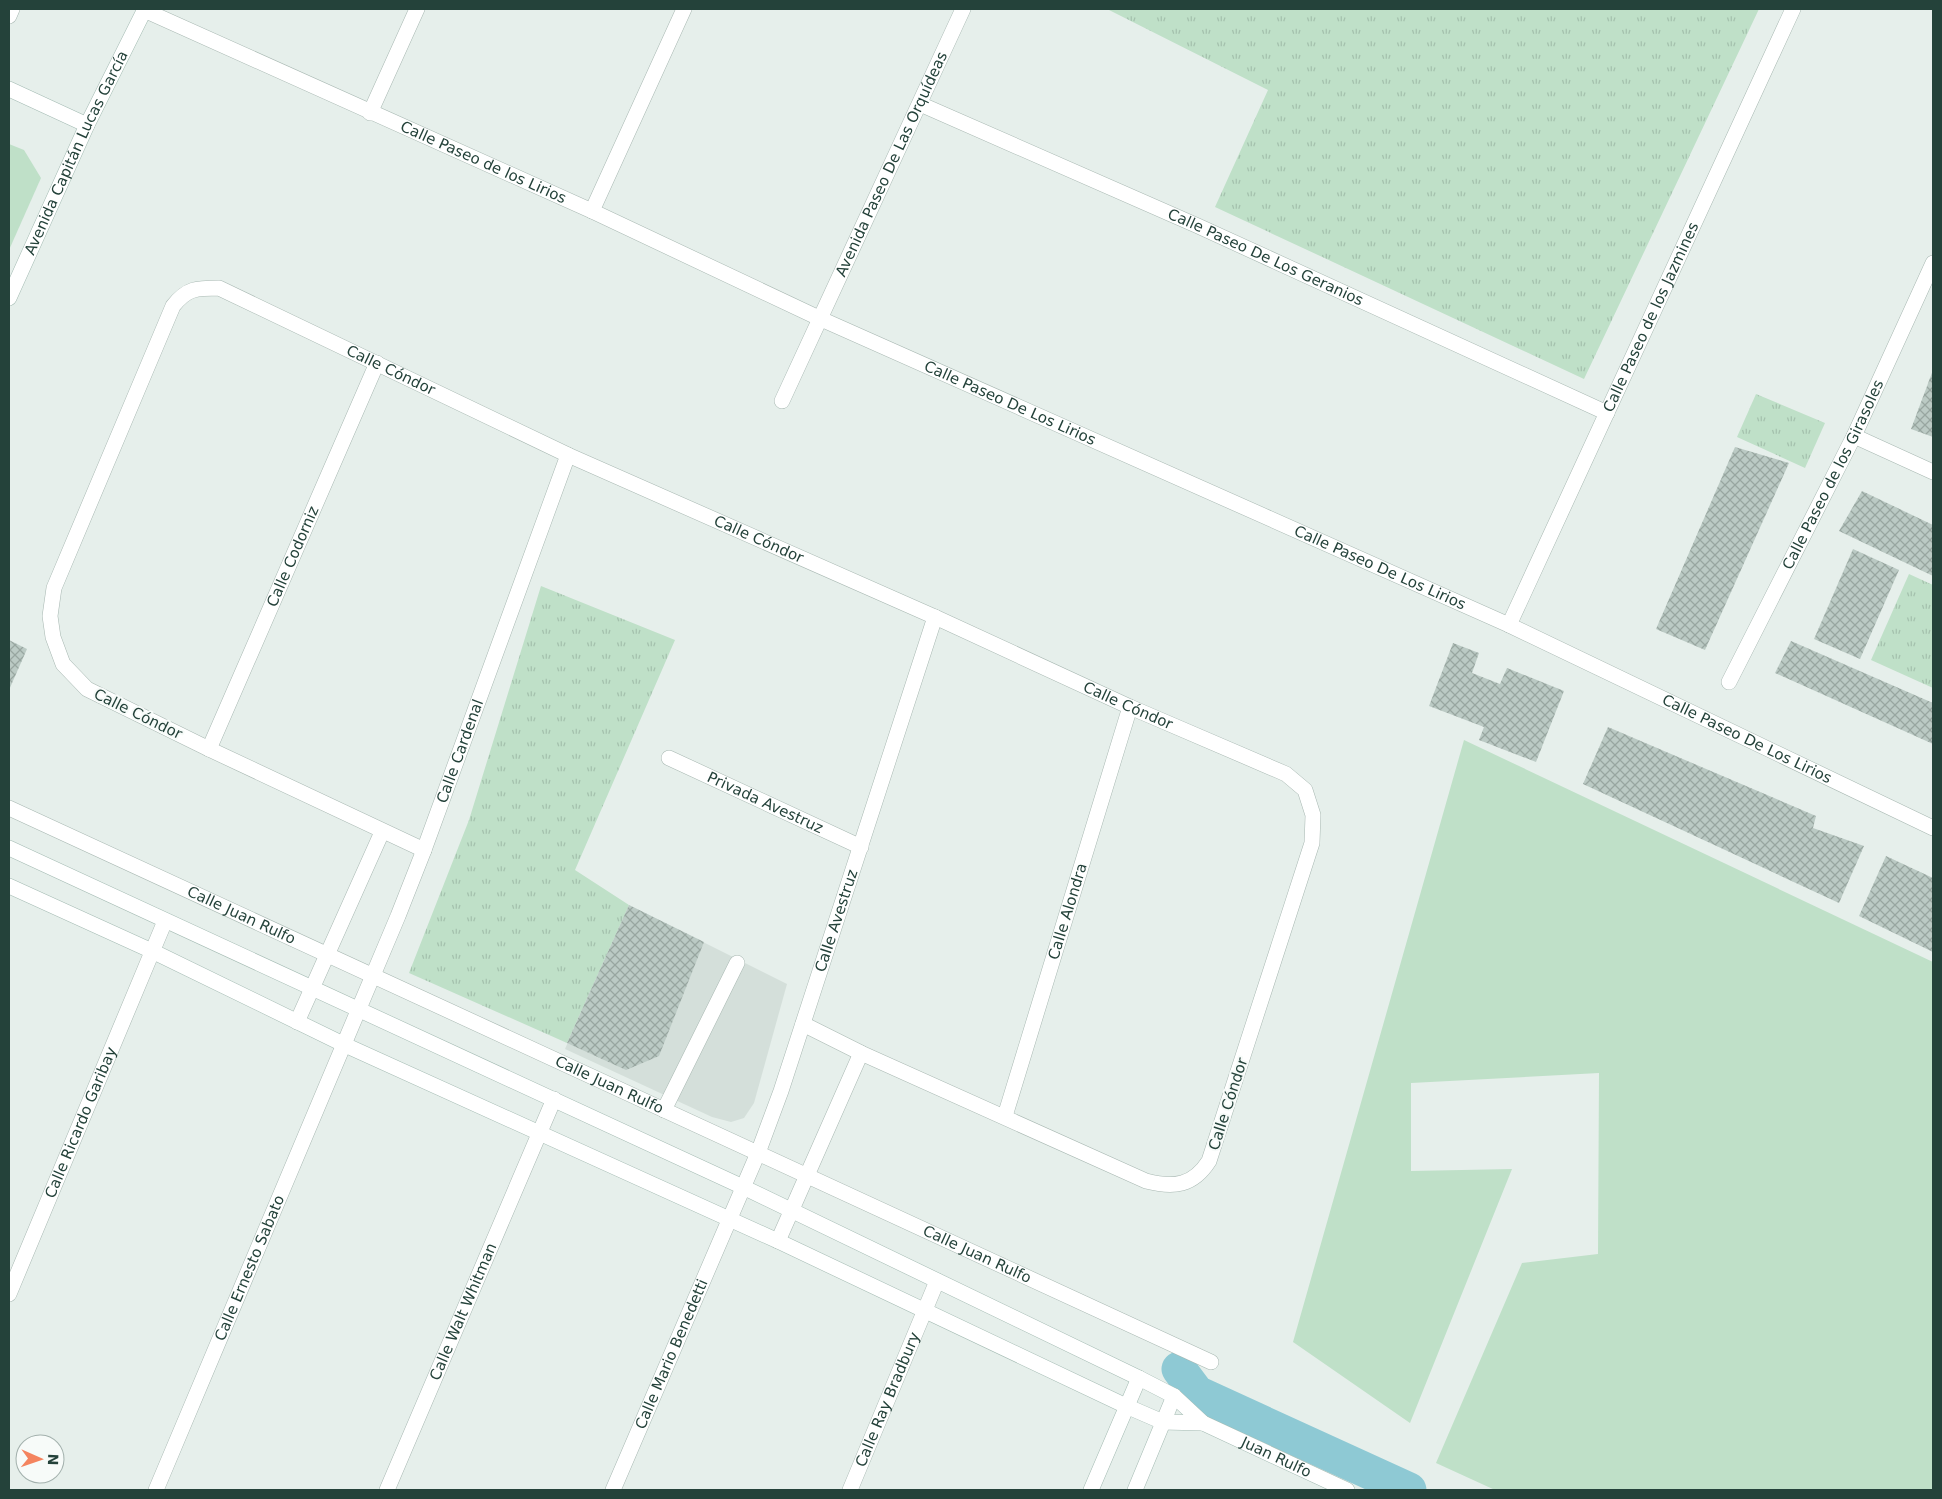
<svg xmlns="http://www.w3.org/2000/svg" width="1942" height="1499" font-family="'DejaVu Sans',sans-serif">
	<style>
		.built { fill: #d4dfda }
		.green { fill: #bfe0c8 }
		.park { fill: url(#park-tufts) }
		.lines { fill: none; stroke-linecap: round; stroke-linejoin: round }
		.canal { stroke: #8ec9d4; stroke-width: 35 }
		.building { fill: url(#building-cross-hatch) }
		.lane-casing { stroke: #a8b8b2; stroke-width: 16 }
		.street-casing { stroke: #a8b8b2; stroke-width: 16 }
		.secondary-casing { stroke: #a4bbb3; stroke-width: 16 }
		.lane { stroke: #fff; stroke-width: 15 }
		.street { stroke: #fff; stroke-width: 15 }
		.secondary { stroke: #fff; stroke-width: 15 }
		.labels { text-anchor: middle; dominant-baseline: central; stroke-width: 4; stroke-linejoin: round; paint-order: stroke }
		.street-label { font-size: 15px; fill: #24423a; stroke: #f7fbf9 }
	</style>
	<defs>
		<pattern id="park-tufts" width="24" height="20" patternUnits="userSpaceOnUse" patternTransform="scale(1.25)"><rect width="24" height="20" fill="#bfe0c8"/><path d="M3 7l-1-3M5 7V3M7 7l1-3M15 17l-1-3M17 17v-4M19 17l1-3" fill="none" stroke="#a4c1ad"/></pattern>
		<pattern id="building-cross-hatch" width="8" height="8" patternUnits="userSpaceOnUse" patternTransform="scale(1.25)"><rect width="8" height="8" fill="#bbcac4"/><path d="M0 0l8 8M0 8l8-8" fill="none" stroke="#98a6a0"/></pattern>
	</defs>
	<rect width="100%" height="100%" fill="#e6efeb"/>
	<!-- built -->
	<path class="built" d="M629,905L787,984L754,1103L744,1118L731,1122L712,1117L565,1049Z"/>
	<!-- green -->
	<g class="green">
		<path d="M9,144L24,150L41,178L9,250Z"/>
		<path d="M1464,740L1933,962V1490H1495L1436,1463L1522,1263L1598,1254L1599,1073L1411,1083V1171L1512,1169L1410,1423L1293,1342Z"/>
	</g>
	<!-- park -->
	<g class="park">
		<path d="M1107,9H1759L1584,379L1215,207L1268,90Z"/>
		<path d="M1756,394L1825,423L1805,468L1737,437Z"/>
		<path d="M1909,574L1933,585V688L1871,660Z"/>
		<path d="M541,586L675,640L575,870L629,905L567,1043L409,973L469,820Z"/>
	</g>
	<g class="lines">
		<!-- canal -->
		<path class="canal" d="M1179,1369L1197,1393L1409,1490"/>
	</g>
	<!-- building -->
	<g class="building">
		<path d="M1933,370V437L1911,429Z"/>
		<path d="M1735,447L1789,463L1705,650L1656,629Z"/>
		<path d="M1862,491L1933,525V576L1839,531Z"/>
		<path d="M1853,549L1899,570L1860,659L1814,639Z"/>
		<path d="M9,640L27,649L9,690Z"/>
		<path d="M1791,641L1933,703V744L1775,673Z"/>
		<path d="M1453,643L1479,653L1472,673L1500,684L1507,668L1564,691L1536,762L1479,740L1484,727L1429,706Z"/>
		<path d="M1608,727L1816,816L1813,828L1864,846L1839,903L1583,784Z"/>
		<path d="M1886,856L1933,878V952L1859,916Z"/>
		<path d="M629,905L704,942L659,1056L626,1070L567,1043Z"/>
	</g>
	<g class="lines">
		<defs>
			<path id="lane" d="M664,1110L737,963"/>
			<g id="street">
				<path id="s1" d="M144,10L592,211L821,319L1509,625L1933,828"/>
				<path d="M9,16L12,9"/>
				<path id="s2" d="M920,104L1198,226L1607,413"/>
				<path d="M370,113L417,9"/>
				<path d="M592,211L684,9"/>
				<path id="s3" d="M782,401L963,9"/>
				<path d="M1854,436L1933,472"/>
				<path id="s4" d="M1509,625L1793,9"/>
				<path id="s5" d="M1729,682L1854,436L1933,263"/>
				<path id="s6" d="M209,749L377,363"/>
				<path id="s7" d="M669,758L861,847"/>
				<path id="s8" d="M9,808L1211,1362"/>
				<path id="s9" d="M424,850L209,749L87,689L63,664L53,637L50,616L54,588L173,306C187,288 197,288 219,288L568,455L935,617L1130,707L1286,774L1305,790L1313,815L1312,843L1209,1161C1193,1186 1174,1188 1146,1181L861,1053L803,1024"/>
				<path d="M297,1022L382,832"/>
				<path id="s10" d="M1005,1116L1130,707"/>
				<path d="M778,1241L861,1053"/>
				<path id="s11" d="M9,1294L165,921"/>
				<path id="s12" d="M156,1490L398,916L424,850L568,455"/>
				<path id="s13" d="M387,1490L554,1099"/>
				<path id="s14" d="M613,1490L758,1153L781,1091L935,617"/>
				<path id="s15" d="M850,1490L937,1281"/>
			</g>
			<g id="secondary">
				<path d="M9,89L87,125"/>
				<path id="s16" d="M9,298L87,125L145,9"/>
				<path id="s17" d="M9,848L743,1187L1139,1378L1174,1396L1203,1423L1347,1490"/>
				<path d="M9,886L152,951L345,1045L778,1241L1126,1406L1163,1422L1203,1423"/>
				<path d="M1091,1490L1139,1378"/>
				<path d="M1135,1490L1174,1396"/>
			</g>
		</defs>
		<!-- lane casing -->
		<use href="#lane" class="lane-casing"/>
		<!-- street casing -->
		<use href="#street" class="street-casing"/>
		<!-- secondary casing -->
		<use href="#secondary" class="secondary-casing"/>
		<!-- lane -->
		<use href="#lane" class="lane"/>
		<!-- street -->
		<use href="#street" class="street"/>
		<!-- secondary -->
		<use href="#secondary" class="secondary"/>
	</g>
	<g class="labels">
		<!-- street labels -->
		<g class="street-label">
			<text stroke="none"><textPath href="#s16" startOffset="160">Avenida Capitán Lucas García</textPath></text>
			<text stroke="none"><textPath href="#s1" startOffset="372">Calle Paseo de los Lirios</textPath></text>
			<text stroke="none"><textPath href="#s3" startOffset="261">Avenida Paseo De Las Orquídeas</textPath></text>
			<text stroke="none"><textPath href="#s2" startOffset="378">Calle Paseo De Los Geranios</textPath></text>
			<text stroke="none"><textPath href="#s4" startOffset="339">Calle Paseo de los Jazmines</textPath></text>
			<text stroke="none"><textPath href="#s9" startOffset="1035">Calle Cóndor</textPath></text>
			<text stroke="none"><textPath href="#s1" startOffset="951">Calle Paseo De Los Lirios</textPath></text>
			<text stroke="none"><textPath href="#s5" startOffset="232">Calle Paseo de los Girasoles</textPath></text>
			<text stroke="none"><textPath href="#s9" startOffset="1440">Calle Cóndor</textPath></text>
			<text stroke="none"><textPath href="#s6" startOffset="210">Calle Codorniz</textPath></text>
			<text stroke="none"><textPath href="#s1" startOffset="1356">Calle Paseo De Los Lirios</textPath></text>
			<text stroke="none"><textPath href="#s9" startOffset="1845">Calle Cóndor</textPath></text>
			<text transform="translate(138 714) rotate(26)">Calle Cóndor</text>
			<text stroke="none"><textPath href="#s1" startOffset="1761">Calle Paseo De Los Lirios</textPath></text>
			<text stroke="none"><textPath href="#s12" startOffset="799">Calle Cardenal</textPath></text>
			<text stroke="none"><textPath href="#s7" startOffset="106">Privada Avestruz</textPath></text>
			<text stroke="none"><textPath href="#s10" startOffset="214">Calle Alondra</textPath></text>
			<text stroke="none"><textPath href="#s8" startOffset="256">Calle Juan Rulfo</textPath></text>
			<text stroke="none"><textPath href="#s14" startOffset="612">Calle Avestruz</textPath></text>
			<text stroke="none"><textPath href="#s8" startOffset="661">Calle Juan Rulfo</textPath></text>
			<text transform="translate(1228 1104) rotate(-72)">Calle Cóndor</text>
			<text stroke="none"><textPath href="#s11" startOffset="186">Calle Ricardo Garibay</textPath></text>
			<text stroke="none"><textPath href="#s8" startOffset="1066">Calle Juan Rulfo</textPath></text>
			<text stroke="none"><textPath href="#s12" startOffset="241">Calle Ernesto Sabato</textPath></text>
			<text stroke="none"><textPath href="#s13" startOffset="194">Calle Walt Whitman</textPath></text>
			<text stroke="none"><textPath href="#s14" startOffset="148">Calle Mario Benedetti</textPath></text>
			<text stroke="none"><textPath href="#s15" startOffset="98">Calle Ray Bradbury</textPath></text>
			<text stroke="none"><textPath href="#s17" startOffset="1408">Juan Rulfo</textPath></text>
		</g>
	</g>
	<!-- border -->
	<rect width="1942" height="1499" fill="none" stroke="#24423a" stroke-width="20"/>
	<!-- north arrow -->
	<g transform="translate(40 1459) rotate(92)"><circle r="24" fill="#f7fbf9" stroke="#a3b1ad"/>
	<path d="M0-4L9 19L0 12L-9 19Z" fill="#f4845f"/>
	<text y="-8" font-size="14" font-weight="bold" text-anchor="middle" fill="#24423a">N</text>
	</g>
</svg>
